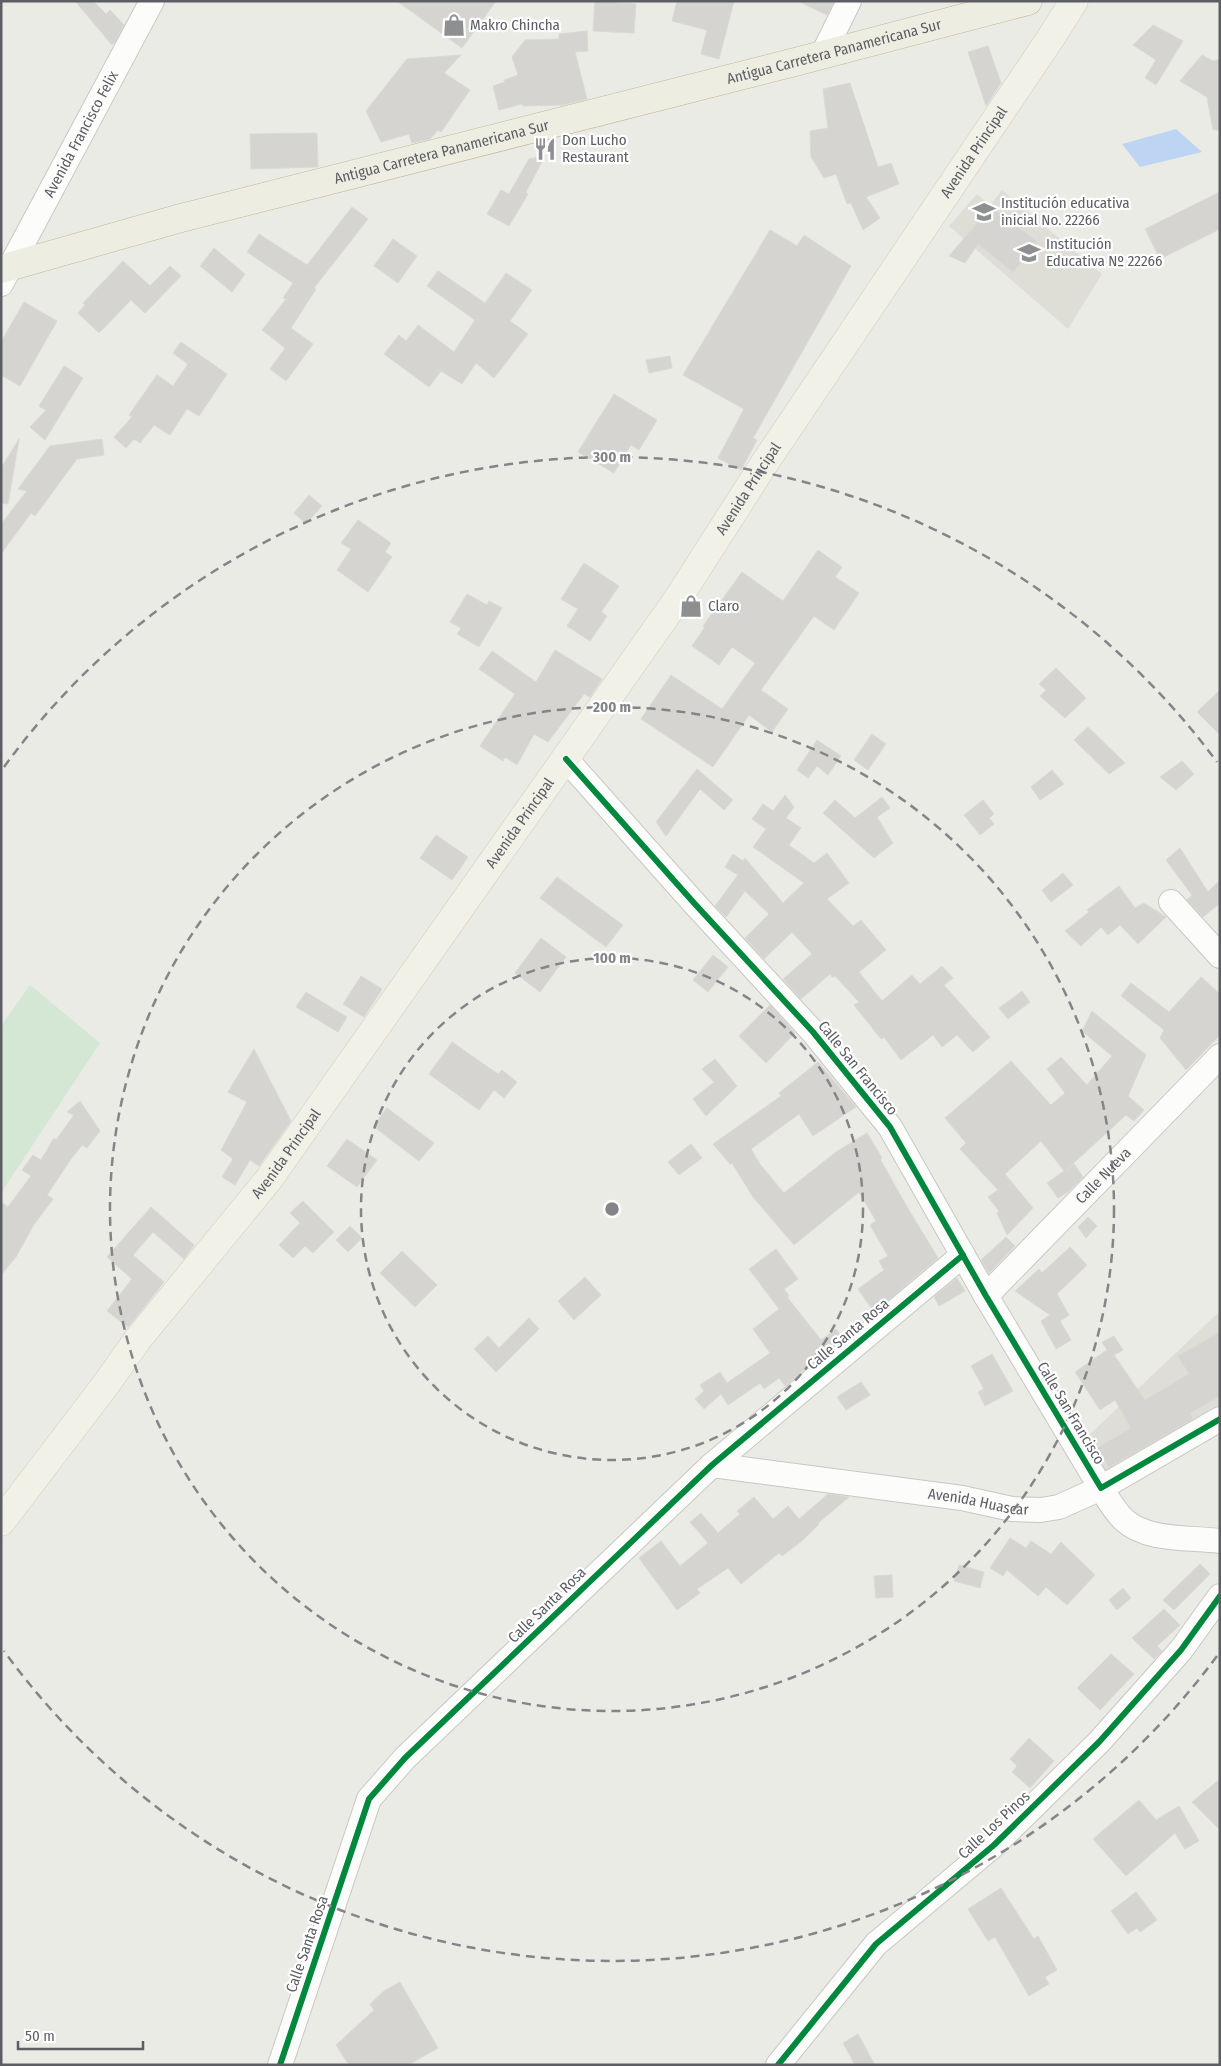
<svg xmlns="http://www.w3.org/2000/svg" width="1221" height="2066" font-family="'Fira Sans Condensed',sans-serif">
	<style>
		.education { fill: #deddd6 }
		.green { fill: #d4e7d4 }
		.water { fill: #bdd5f3 }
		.building { fill: #d5d4d1; stroke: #dad9d5 }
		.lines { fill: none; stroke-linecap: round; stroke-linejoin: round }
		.minor-casing { stroke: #c7c7c7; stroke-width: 26 }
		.major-casing { stroke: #d1cdb6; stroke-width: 29 }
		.highway-casing { stroke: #c0b896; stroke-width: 29 }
		.minor { stroke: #fcfcfb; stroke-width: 24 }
		.major { stroke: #f1f1e8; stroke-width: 28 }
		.highway { stroke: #eeede2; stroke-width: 28 }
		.cycleway-casing { stroke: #fff; stroke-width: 9 }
		.cycleway { stroke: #00873e; stroke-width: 6 }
		.ring { fill: none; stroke: #848588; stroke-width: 2.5; stroke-dasharray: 9 6 }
		.labels { text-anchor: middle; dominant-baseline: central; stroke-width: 4.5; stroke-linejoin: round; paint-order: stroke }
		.poi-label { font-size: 15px; fill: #5c5e63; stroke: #fff; text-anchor: start }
		.street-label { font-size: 15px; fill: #5c5e63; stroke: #fff }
		.centre { fill: #848588; stroke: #fff; stroke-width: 2.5 }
		.ring-label { font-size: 15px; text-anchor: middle; font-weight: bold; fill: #848588; stroke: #fff; stroke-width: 4.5; stroke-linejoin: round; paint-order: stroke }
	</style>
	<rect width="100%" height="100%" fill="#ebebe6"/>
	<!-- education -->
	<g class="education">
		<path d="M1002,190L1102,274L1068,329L949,226L977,194L990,205Z"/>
		<path d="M1220,1311V1409L1111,1473L1102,1469L1085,1439Z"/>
	</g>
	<!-- green -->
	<path class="green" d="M30,985L100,1043L1,1193V1026Z"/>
	<!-- water -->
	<path class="water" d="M1176,129L1202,152L1140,167L1122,144Z"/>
	<!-- building -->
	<g class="building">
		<path d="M75,1H93L106,14L110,10L124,25L115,42L112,45Z"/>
		<path d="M397,1H496L462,48Z"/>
		<path d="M595,1H616V3L636,4L634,33L593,31Z"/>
		<path d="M677,1H734L719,59L701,54L707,30L672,21Z"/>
		<path d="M798,1H834L827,15Z"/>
		<path d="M1153,25L1183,41L1156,85L1145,78L1156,60L1133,45Z"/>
		<path d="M587,31L588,51L575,52L587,99L563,105L523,106L522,104L499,110L493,86L505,82L504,80L518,75L512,57L525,40L559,39V34Z"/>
		<path d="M988,46L1001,83L986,106L968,52Z"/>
		<path d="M461,55L444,73L470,90L441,132L438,130L430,139L412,143L409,134L381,142L366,111L407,59Z"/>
		<path d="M1202,55L1213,61L1220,59V130H1213L1207,97L1180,81Z"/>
		<path d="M850,83L878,167L891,163L899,184L866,197L880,218L863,230L851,203L847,204L836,174L824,178L811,157L810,131L828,128L823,89Z"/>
		<path d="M317,133L318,167L251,169L250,134Z"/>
		<path d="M545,156L526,192L528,194L509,226L487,214L501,190L509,194L529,159Z"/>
		<path d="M1220,192V229L1160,259L1145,229Z"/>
		<path d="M352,207L368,219L314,288L316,289L291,328L313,344L286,381L270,369L285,348L262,330L286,299L283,298L293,283L247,252L259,234L307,265Z"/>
		<path d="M991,207L1038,242L1013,272L978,244L965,263L949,256Z"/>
		<path d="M770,230L797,246L804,235L851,266L753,438L757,440L741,470L718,458L744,409L683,375Z"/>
		<path d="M393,239L417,256L398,283L374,266Z"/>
		<path d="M214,248L245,274L232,292L200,266Z"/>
		<path d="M123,261L150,286L170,266L181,276L145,313L131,300L99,333L78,313L85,305L83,303Z"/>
		<path d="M438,271L485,303L506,273L532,290L510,321L528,334L494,378L476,363L462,384L441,371L429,387L384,354L399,335L406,341L418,325L454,352L475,320L427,286Z"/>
		<path d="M24,302L57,321L20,386L1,375V342Z"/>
		<path d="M181,342L227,374L199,416L187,409L170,435L154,425L140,443L134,439L126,448L114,437L132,417L129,415L157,375L173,386L188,364L173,353Z"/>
		<path d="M670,356L672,368L649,373L646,360Z"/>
		<path d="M64,366L83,378L45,440L30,427L46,410L39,406Z"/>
		<path d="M614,394L657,420L639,450L631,445L614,473L578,452Z"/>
		<path d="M19,439L8,504L1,503V468Z"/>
		<path d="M102,439L104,455L77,459L35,516L31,513L1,554V524L27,491L18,489L50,446Z"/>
		<path d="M309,495L322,506L306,524L294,513Z"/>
		<path d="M358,520L391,543L385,552L392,557L368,592L337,570L351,549L341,543Z"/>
		<path d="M818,550L842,567L835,577L859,593L834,630L814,616L761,690L788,709L772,732L749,715L713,767L641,719L671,675L722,709L755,663L732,647L719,665L692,646L705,627L703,626L742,572L783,601Z"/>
		<path d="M584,563L619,586L601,612L607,616L590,641L567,626L578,609L561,599Z"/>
		<path d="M467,594L487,605L489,601L502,608L479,647L457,634L461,628L450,622Z"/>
		<path d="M555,650L602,679L590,697L584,694L548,742L534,734L517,765L505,757L503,761L480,746L515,694L479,669L492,651L536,682Z"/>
		<path d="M1056,668L1086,698L1065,718L1040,696L1046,690L1039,684Z"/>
		<path d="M1220,690V735L1197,712Z"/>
		<path d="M1088,727L1125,763L1109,774L1074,740Z"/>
		<path d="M872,734L886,744L868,770L854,760Z"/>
		<path d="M817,740L841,756L828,775L817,766L808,778L797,770Z"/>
		<path d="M1182,761L1194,774L1176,790L1160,777Z"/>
		<path d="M697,769L733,800L724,810L700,789L666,836L656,822Z"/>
		<path d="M1052,770L1064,784L1040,800L1031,787Z"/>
		<path d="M785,795L794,807L786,818L801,828L789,845L814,863L827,853L849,883L827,899L853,926L861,920L886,950L859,972L882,1001L912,975L920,984L942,966L953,978L944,985L990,1037L973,1052L957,1035L942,1047L933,1035L901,1060L884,1037L881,1039L854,1005L859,1002L835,976L833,978L830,974L801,999L783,979L812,954L792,932L764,959L745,938L769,914L745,891L726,917L715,906L738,875L725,867L733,854L743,861L745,858L783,903L804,883L753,847L766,829L752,819L763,804L773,811Z"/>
		<path d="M882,797L890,808L877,817L893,843L874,858L823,813L835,800L855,818Z"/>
		<path d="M983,800L994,814L989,818L994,824L980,835L964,815Z"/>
		<path d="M436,835L468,857L452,880L420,858Z"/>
		<path d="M1180,848L1208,892L1220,880V903L1203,917L1187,900L1192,895L1166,860Z"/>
		<path d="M1063,873L1073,885L1051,902L1042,890Z"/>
		<path d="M557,877L623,925L606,947L540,898Z"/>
		<path d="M1119,886L1135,908L1144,903L1166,917L1138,944L1120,925L1108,935L1101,927L1081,946L1065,931L1089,912L1087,910Z"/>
		<path d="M541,938L566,957L540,992L515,973Z"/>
		<path d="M713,955L728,967L708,992L693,980Z"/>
		<path d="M361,976L382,989L364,1017L343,1004Z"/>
		<path d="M1201,977L1220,994V1035L1186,1070L1160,1038L1164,1030L1121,996L1131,983L1169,1012Z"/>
		<path d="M1022,991L1030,1002L1008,1019L999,1008Z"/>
		<path d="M306,992L347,1017L338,1032L296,1007Z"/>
		<path d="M770,1005L795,1033L766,1063L739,1036Z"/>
		<path d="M1092,1011L1146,1055L1128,1096L1144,1110L1134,1121L1126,1115L1065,1171L1074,1164L1083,1177L1069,1191L1058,1198L1047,1183L1064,1171L1041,1141L1005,1174L1033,1208L1007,1235L997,1213L999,1211L988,1197L998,1190L960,1149L966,1143L945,1118L1011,1061L1051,1105L1065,1093L1047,1069L1061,1057L1087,1085L1112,1056L1082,1031Z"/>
		<path d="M452,1042L498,1074L502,1070L517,1082L504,1098L494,1090L479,1110L429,1074Z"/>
		<path d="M254,1049L291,1121L259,1166L250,1160L235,1185L222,1177L233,1159L221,1150L247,1102L228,1092Z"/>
		<path d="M715,1059L737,1086L706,1116L693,1099L714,1082L702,1069Z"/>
		<path d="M818,1062L856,1107L813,1136L799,1114L751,1149L760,1164L784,1193L836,1152L867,1133L882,1158L880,1159L906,1205L938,1258L874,1312L858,1289L884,1270L879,1261L888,1256L870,1225L876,1221L859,1192L794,1245L753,1197L732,1163L730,1164L713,1144L781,1096L779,1093Z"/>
		<path d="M80,1101L100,1131L87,1148L82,1145L71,1159L47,1195L53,1199L33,1226L16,1257L1,1275V1202L8,1207L31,1176L22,1170L33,1155L41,1160L54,1138L56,1140L74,1115L67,1112Z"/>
		<path d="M387,1108L434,1143L419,1161L373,1126Z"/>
		<path d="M347,1139L377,1160L357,1187L327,1166Z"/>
		<path d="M691,1144L702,1158L679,1175L668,1162Z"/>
		<path d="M303,1201L334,1232L313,1253L305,1246L293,1258L279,1245L300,1223L290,1213Z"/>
		<path d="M151,1207L194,1245L184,1259L153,1232L133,1255L164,1282L128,1327L107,1311L132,1279L107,1257Z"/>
		<path d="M1088,1217L1097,1226L1086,1238L1078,1227Z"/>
		<path d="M350,1226L362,1238L348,1252L336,1240Z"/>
		<path d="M1006,1237L1015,1246L989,1273L981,1260Z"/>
		<path d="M1070,1247L1087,1265L1057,1294L1069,1315L1060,1321L1071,1340L1056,1349L1041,1321L1050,1315L1015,1291L1039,1269L1042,1273Z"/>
		<path d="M776,1249L798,1279L784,1289L789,1296L787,1297L821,1340L836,1329L842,1338L785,1386L779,1378L764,1389L760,1383L728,1405L721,1394L704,1409L695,1399L704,1391L700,1385L720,1372L727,1383L770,1353L753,1329L779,1309L749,1269Z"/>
		<path d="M402,1251L437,1285L415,1307L380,1273Z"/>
		<path d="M585,1277L601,1295L574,1320L558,1301Z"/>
		<path d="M957,1278L965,1291L939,1306L934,1297Z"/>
		<path d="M529,1318L539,1329L496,1372L474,1349L488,1336L499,1348Z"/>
		<path d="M1220,1332V1396L1190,1413L1193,1419L1109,1467L1097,1448L1131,1428L1115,1400L1100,1410L1075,1372L1107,1350L1102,1342L1114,1336L1123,1350L1114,1355L1145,1400L1189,1374L1178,1356Z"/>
		<path d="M992,1354L1013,1391L985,1406L978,1392L984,1389L971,1366Z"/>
		<path d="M861,1382L870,1395L846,1410L837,1397Z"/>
		<path d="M828,1494L849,1497L818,1523L819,1524L803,1540L782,1556L779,1553L741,1584L728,1568L697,1589L700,1593L677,1610L639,1558L661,1541L680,1566L708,1543L690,1522L701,1513L718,1533L740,1514L737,1511L754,1497L773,1519L788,1506L799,1519Z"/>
		<path d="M1010,1538L1026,1548L1031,1541L1051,1554L1061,1542L1095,1575L1067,1605L1046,1587L1038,1596L1007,1570L1003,1576L990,1568Z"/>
		<path d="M1200,1564L1210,1574L1174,1610L1163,1600Z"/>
		<path d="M959,1565L984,1572L980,1588L954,1581Z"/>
		<path d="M892,1575L893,1597L876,1598L874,1576Z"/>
		<path d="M1123,1588L1131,1598L1117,1610L1109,1600Z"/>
		<path d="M1164,1609L1180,1625L1157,1646L1162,1651L1154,1659L1132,1638Z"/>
		<path d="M1111,1654L1134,1674L1100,1710L1077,1688Z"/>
		<path d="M1029,1738L1054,1761L1030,1788L1012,1772L1017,1766L1010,1759Z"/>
		<path d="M1220,1779V1830L1192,1802Z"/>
		<path d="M1139,1800L1156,1820L1179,1806L1199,1841L1185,1849L1175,1833L1126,1876L1093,1839Z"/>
		<path d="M1001,1888L1034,1939L1038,1936L1057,1970L1045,1977L1049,1984L1029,1996L995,1937L988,1941L968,1909Z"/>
		<path d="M1136,1892L1157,1920L1140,1932L1137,1928L1128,1934L1111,1911Z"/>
		<path d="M400,1982L438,2048L408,2065H349L336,2045L374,2010L370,2004L384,1991Z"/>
		<path d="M858,2034L875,2065H855L843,2043Z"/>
	</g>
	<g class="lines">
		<defs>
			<g id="minor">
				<path d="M823,54L849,1"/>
				<path id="s1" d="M1,284L152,1"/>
				<path d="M566,759L694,903L813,1032L890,1127L986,1296L1101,1488L1220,1419"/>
				<path d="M1171,902L1220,956"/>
				<path id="s2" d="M986,1296L1220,1056"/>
				<path id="s3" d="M712,1465L962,1498L1012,1509L1041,1510L1059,1507L1101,1488C1108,1499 1114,1510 1123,1519C1147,1542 1190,1537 1220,1541"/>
				<path d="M280,2065L369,1799L405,1758L712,1465L963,1255"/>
				<path d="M778,2065L876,1944L994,1845L1099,1742L1181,1650L1220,1596"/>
			</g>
			<g id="major">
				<path id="s4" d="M1,1522L107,1383L138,1339L269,1179L677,600L764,464L1052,36L1074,1"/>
			</g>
			<g id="highway">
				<path id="s5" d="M1,269L181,218L799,61L1028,1"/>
			</g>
		</defs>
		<!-- minor casing -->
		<use href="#minor" class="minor-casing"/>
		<!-- major casing -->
		<use href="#major" class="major-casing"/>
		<!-- highway casing -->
		<use href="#highway" class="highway-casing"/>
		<!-- minor -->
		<use href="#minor" class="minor"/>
		<!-- major -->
		<use href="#major" class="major"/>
		<!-- highway -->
		<use href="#highway" class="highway"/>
		<defs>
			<g id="cycleway">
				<path d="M566,759L694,903L813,1032L890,1127L986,1296L1101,1488L1220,1419"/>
				<path d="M280,2065L369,1799L405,1758L712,1465L963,1255"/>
				<path d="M778,2065L876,1944L994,1845L1099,1742L1181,1650L1220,1596"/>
			</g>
		</defs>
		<!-- cycleway casing -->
		<use href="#cycleway" class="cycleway-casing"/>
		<!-- cycleway -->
		<use href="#cycleway" class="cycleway"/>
	</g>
	<!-- distance rings -->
	<g class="ring">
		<circle cx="612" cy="1209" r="251"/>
		<circle cx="612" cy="1209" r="502"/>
		<path d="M1217 1656A752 752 0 0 1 4 1651M4 767A752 752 0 0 1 1217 762"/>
	</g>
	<!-- icons -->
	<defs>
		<symbol id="shop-bare" viewBox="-9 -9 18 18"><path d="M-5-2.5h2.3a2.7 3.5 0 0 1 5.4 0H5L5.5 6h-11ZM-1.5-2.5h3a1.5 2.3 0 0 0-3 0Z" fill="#8e8f91" stroke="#fff" stroke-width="2.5" paint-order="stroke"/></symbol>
		<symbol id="restaurant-bare" viewBox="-9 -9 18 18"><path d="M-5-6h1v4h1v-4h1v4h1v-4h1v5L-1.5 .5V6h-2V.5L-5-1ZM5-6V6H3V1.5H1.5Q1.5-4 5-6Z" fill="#8e8f91" stroke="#fff" stroke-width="2.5" paint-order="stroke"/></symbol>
		<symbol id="school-bare" viewBox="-9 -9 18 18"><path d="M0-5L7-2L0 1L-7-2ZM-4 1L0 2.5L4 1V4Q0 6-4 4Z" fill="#8e8f91" stroke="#fff" stroke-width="2.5" paint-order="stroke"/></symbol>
	</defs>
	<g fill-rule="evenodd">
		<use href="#shop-bare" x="438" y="9" width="32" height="32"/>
		<use href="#restaurant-bare" x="529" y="133" width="32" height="32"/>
		<use href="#school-bare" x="968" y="196" width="32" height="32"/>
		<use href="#school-bare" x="1013" y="237" width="32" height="32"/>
		<use href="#shop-bare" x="675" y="590" width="32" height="32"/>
	</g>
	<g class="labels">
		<!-- poi labels -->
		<g class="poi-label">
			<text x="470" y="25">Makro Chincha</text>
			<text x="562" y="140">Don Lucho<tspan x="562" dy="17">Restaurant</tspan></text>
			<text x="1001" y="203">Institución educativa<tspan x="1001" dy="17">inicial No. 22266</tspan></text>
			<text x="1046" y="244">Institución<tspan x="1046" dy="17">Educativa Nº 22266</tspan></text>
			<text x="708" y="606">Claro</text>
		</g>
		<!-- street labels -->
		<g class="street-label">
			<text stroke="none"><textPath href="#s5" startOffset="861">Antigua Carretera Panamericana Sur</textPath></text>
			<text stroke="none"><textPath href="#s1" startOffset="170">Avenida Francisco Felix</textPath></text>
			<text stroke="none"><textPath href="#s4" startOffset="1681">Avenida Principal</textPath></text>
			<text stroke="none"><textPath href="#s5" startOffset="456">Antigua Carretera Panamericana Sur</textPath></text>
			<text stroke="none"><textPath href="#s4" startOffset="1276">Avenida Principal</textPath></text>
			<text stroke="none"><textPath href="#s4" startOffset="871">Avenida Principal</textPath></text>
			<text transform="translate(858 1068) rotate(51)">Calle San Francisco</text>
			<text stroke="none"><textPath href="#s4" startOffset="466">Avenida Principal</textPath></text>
			<text stroke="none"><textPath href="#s2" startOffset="168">Calle Nueva</textPath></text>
			<text transform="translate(848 1334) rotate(-40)">Calle Santa Rosa</text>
			<text transform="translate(1071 1413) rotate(59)">Calle San Francisco</text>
			<text stroke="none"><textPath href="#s3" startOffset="269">Avenida Huascar</textPath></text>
			<text transform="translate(547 1605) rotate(-44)">Calle Santa Rosa</text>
			<text transform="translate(994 1825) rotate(-43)">Calle Los Pinos</text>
			<text transform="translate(307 1944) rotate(-71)">Calle Santa Rosa</text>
		</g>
	</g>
	<circle cx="612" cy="1209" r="8" class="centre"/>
	<g class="ring-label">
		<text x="612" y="462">300 m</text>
		<text x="612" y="712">200 m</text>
		<text x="612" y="963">100 m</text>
	</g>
	<!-- border -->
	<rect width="1221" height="2066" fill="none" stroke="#5c5e63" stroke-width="5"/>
	<!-- scale -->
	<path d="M18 2041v8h125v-8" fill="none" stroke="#5c5e63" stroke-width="2.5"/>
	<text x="25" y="2041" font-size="15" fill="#5c5e63" stroke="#ffffff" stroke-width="4" paint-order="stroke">50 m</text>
</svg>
